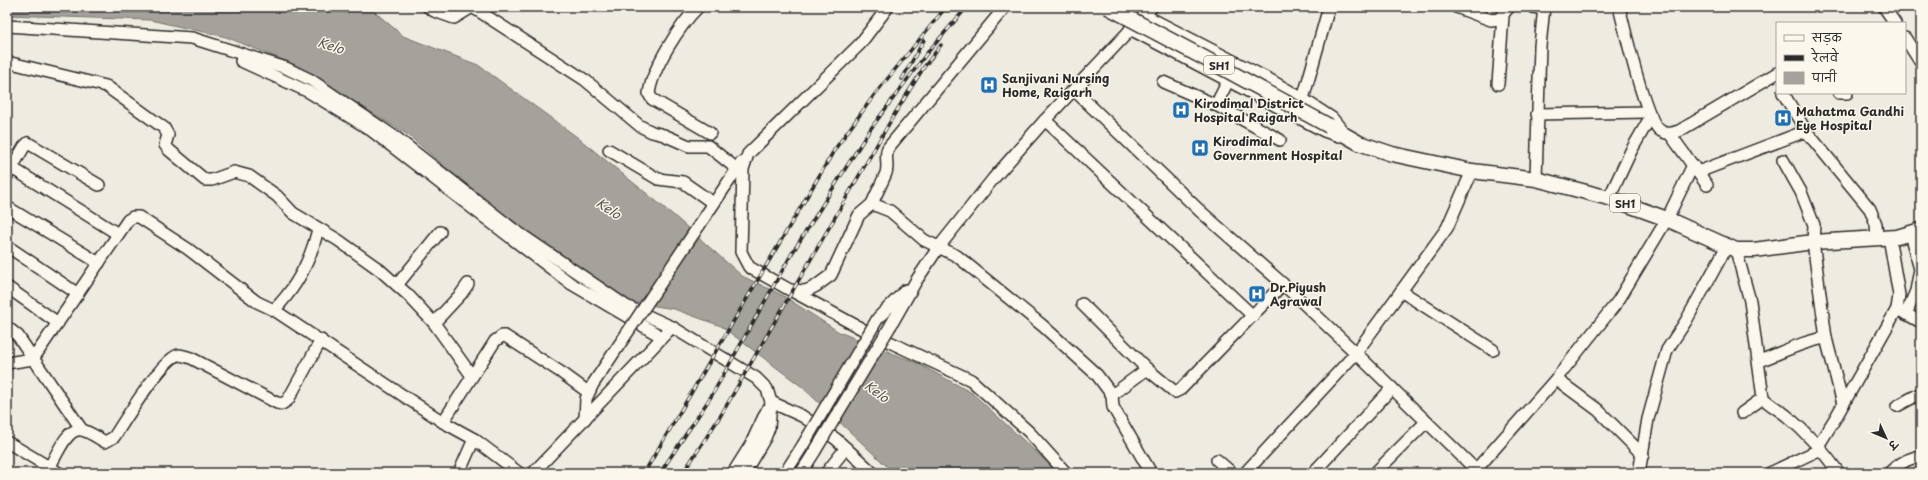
<svg xmlns="http://www.w3.org/2000/svg" width="1928" height="480" font-family="'Playpen Sans','Playpen Sans Deva',sans-serif">
	<style>
		.water { fill: #a4a29a; stroke: #74726e }
		.lines { fill: none; stroke-linecap: round; stroke-linejoin: round }
		.minor-casing { stroke: #2b2b2b; stroke-width: 14 }
		.major-casing { stroke: #2b2b2b; stroke-width: 17 }
		.minor { stroke: #fbf7ec; stroke-width: 11 }
		.major { stroke: #fbf7ec; stroke-width: 14 }
		.rail-casing { stroke: #2b2b2b; stroke-width: 3.5 }
		.rail { stroke: #fbf7ec; stroke-width: 2; stroke-dasharray: 6; stroke-linecap: butt }
		.minor-bridge-casing { stroke: #2b2b2b; stroke-width: 14; stroke-linecap: butt }
		.major-bridge-casing { stroke: #2b2b2b; stroke-width: 17; stroke-linecap: butt }
		.minor-bridge { stroke: #fbf7ec; stroke-width: 11 }
		.major-bridge { stroke: #fbf7ec; stroke-width: 14 }
		.labels { text-anchor: middle; dominant-baseline: central; stroke-width: 3; stroke-linejoin: round; paint-order: stroke }
		.shield { fill: #fbf7ec; stroke: #696865; stroke-width: 1 }
		.shield-label { font-size: 11px; font-weight: bold; fill: #2b2b2b }
		.poi-label { font-size: 12px; font-weight: bold; fill: #2b2b2b; stroke: #fbf7ec; text-anchor: start }
		.water-label { font-size: 13px; font-style: italic; fill: #555552; stroke: #fbf7ec }
	</style>
	<rect width="100%" height="100%" fill="#eeebe0"/>
	<filter id="ink" filterUnits="userSpaceOnUse"><feTurbulence type="fractalNoise" baseFrequency=".025" numOctaves="2"/><feDisplacementMap in="SourceGraphic" scale="8" xChannelSelector="R" yChannelSelector="G"/><feConvolveMatrix kernelMatrix="1 2 1 2 8 2 1 2 1" color-interpolation-filters="sRGB"/></filter>
	<g filter="url(#ink)">
		<!-- water -->
		<path class="water" d="M7,7H369L403,36L478,65L577,137L672,214L742,276L782,295L839,332L917,363L972,393L1059,473H894L801,386L721,326L674,309L619,300L542,249L408,135L293,64L226,37L150,20L7,15Z"/>
		<g class="lines">
			<defs>
				<g id="minor">
					<path d="M428,7L434,11L454,18L472,7L477,10L585,80L640,126L652,132L664,135L689,146H708L737,169"/>
					<path d="M698,7C680,25 652,68 649,94L652,99L710,133"/>
					<path d="M888,7L860,44L748,154L743,169L741,252L749,267L790,290L806,291L816,286L831,275L859,215L872,204L890,211L924,240L957,256L1043,326L1097,375L1112,395L1113,407L1151,473"/>
					<path d="M1329,7L1303,99L1332,118L1344,133"/>
					<path d="M1456,7L1491,20L1499,19L1509,7"/>
					<path d="M1533,7L1544,9"/>
					<path d="M1619,7C1625,29 1645,122 1661,131C1667,135 1673,133 1679,131L1777,73"/>
					<path d="M1884,7L1895,23"/>
					<path d="M1144,15L1272,81L1303,99"/>
					<path d="M7,26L192,38L286,68L311,80L398,139L513,229L626,306L672,327"/>
					<path d="M1130,29L1324,131L1339,136"/>
					<path d="M1905,38L1921,63"/>
					<path d="M241,61L309,92L368,128L570,283L662,337"/>
					<path d="M7,62L106,86L164,128L168,135L165,145L169,150L205,180H212L234,172L249,176L277,196L293,213L338,240L380,270L408,295L434,323L472,376"/>
					<path d="M1163,82L1216,105L1280,140"/>
					<path d="M1498,84L1503,16"/>
					<path d="M1074,90L1200,211L1283,284L1356,353L1476,470"/>
					<path d="M1783,93L1806,131L1870,209L1876,224L1877,238"/>
					<path d="M1839,93H1847"/>
					<path d="M1216,105L1228,81"/>
					<path d="M1537,114L1648,112"/>
					<path d="M1045,120L1253,316"/>
					<path d="M1670,134L1707,185"/>
					<path d="M609,150L658,179L683,182L713,203"/>
					<path d="M1783,160L1801,192L1814,225L1813,242L1826,338L1843,404"/>
					<path d="M12,168L118,234"/>
					<path d="M1698,172L1806,131"/>
					<path d="M7,176L24,147L28,143L99,185"/>
					<path d="M1536,179L1540,46L1544,7"/>
					<path d="M1609,198L1631,151L1651,116"/>
					<path d="M872,204C876,194 882,183 886,173C889,164 884,156 888,148L1005,7"/>
					<path d="M7,207L99,263"/>
					<path d="M700,224L741,163"/>
					<path d="M1889,237L1899,295L1897,309"/>
					<path d="M7,246L78,294"/>
					<path d="M1736,250L1750,301L1763,398"/>
					<path d="M397,285L440,232"/>
					<path d="M7,287L58,323"/>
					<path d="M1401,291L1493,350"/>
					<path d="M794,292L864,330L971,380L1029,432L1066,473"/>
					<path d="M1082,304L1147,369L1175,392L1181,389L1283,284"/>
					<path d="M274,310C296,288 311,259 318,229"/>
					<path d="M1906,314L1916,291L1920,269L1910,234"/>
					<path d="M878,318L906,290"/>
					<path d="M434,323L461,294L468,284"/>
					<path d="M891,325L916,281L938,248L993,179L1045,120L1152,7"/>
					<path d="M7,327L18,336L82,430"/>
					<path d="M1759,361C1779,354 1805,340 1826,338"/>
					<path d="M7,363L33,359L128,220L133,217H139L188,249L257,302L274,310L443,422L474,439L519,473"/>
					<path d="M1556,379L1598,410L1643,455"/>
					<path d="M1112,395L1147,369"/>
					<path d="M771,402L802,416L836,439L873,473"/>
					<path d="M1897,406L1921,393"/>
					<path d="M1742,413L1763,398C1771,406 1780,410 1788,417C1808,434 1824,452 1839,473"/>
					<path d="M585,419L586,399L592,386"/>
					<path d="M443,422L495,341L502,336H505L562,373L588,392"/>
					<path d="M7,442L59,473"/>
					<path d="M1818,446L1836,417L1897,309L1921,322"/>
					<path d="M1217,460L1232,473"/>
					<path d="M49,468C56,457 67,426 82,430C90,432 98,438 105,442L114,437C123,423 165,355 179,355C182,355 187,357 191,358L277,403L282,404L288,400L321,340"/>
					<path d="M459,473L474,439"/>
					<path d="M533,473L672,327L756,378L767,389L771,402L769,428L765,438L744,473"/>
					<path d="M733,473L750,446L767,410"/>
					<path d="M785,473L803,445"/>
					<path d="M801,473L815,451"/>
					<path d="M826,473L846,448"/>
					<path d="M1245,473L1356,353L1447,228L1472,171"/>
					<path d="M1313,473L1392,388"/>
					<path d="M1375,473L1427,421"/>
					<path d="M1473,473L1556,379L1618,301L1667,219L1693,165"/>
					<path d="M1639,473L1648,419L1667,350L1686,321L1727,246"/>
					<path d="M1770,473L1821,449"/>
					<path d="M1889,473C1897,465 1905,460 1916,457L1921,461"/>
				</g>
				<path id="major" d="M1329,126L1359,143L1392,154L1472,171L1536,179L1609,198L1667,219L1736,250H1754L1813,242L1897,237L1921,230"/>
			</defs>
			<!-- minor casing -->
			<use href="#minor" class="minor-casing"/>
			<!-- major casing -->
			<use href="#major" class="major-casing"/>
			<!-- minor -->
			<use href="#minor" class="minor"/>
			<!-- major -->
			<use href="#major" class="major"/>
			<defs>
				<g id="rail">
					<path d="M902,79L924,40"/>
					<path d="M644,473L835,149L875,94L946,7"/>
					<path d="M660,473L712,395L791,255L869,131L927,53L967,7"/>
					<path d="M683,473L721,415L894,115L924,67L941,45"/>
				</g>
			</defs>
			<!-- rail casing -->
			<use href="#rail" class="rail-casing"/>
			<!-- rail -->
			<use href="#rail" class="rail"/>
			<defs>
				<g id="minor-bridge">
					<path d="M593,384L700,224"/>
					<path d="M803,445L878,318"/>
					<path d="M815,451L891,325"/>
				</g>
				<path id="major-bridge" d="M1108,7L1208,60L1329,126"/>
			</defs>
			<!-- minor-bridge casing -->
			<use href="#minor-bridge" class="minor-bridge-casing"/>
			<!-- major-bridge casing -->
			<use href="#major-bridge" class="major-bridge-casing"/>
			<!-- minor-bridge -->
			<use href="#minor-bridge" class="minor-bridge"/>
			<!-- major-bridge -->
			<use href="#major-bridge" class="major-bridge"/>
		</g>
	</g>
	<!-- icons -->
	<defs>
		<symbol id="hospital-square" viewBox="-11 -11 22 22"><rect x="-9" y="-9" width="18" height="18" rx="4" fill="#1f6fb2" stroke="#fbf7ec"/><path d="M-5-5h3v3.5h4V-5h3V5h-3V1.5h-4V5h-3Z" fill="#fff"/></symbol>
	</defs>
	<g fill-rule="evenodd">
		<use href="#hospital-square" x="979" y="75" width="20" height="20"/>
		<use href="#hospital-square" x="1171" y="100" width="20" height="20"/>
		<use href="#hospital-square" x="1773" y="108" width="20" height="20"/>
		<use href="#hospital-square" x="1190" y="138" width="20" height="20"/>
		<use href="#hospital-square" x="1247" y="284" width="20" height="20"/>
	</g>
	<g class="labels">
		<!-- shield labels -->
		<g class="shield">
			<rect x="1204" y="56" width="30" height="18" rx="3"/>
			<rect x="1610" y="194" width="30" height="18" rx="3"/>
		</g>
		<g class="shield-label">
			<text x="1219" y="65">SH1</text>
			<text x="1625" y="203">SH1</text>
		</g>
		<!-- poi labels -->
		<g class="poi-label">
			<text x="1002" y="78">Sanjivani Nursing<tspan x="1002" dy="14">Home, Raigarh</tspan></text>
			<text x="1194" y="103">Kirodimal District<tspan x="1194" dy="14">Hospital Raigarh</tspan></text>
			<text x="1796" y="111">Mahatma Gandhi<tspan x="1796" dy="14">Eye Hospital</tspan></text>
			<text x="1213" y="141">Kirodimal<tspan x="1213" dy="14">Government Hospital</tspan></text>
			<text x="1270" y="287">Dr.Piyush<tspan x="1270" dy="14">Agrawal</tspan></text>
		</g>
		<!-- water labels -->
		<g class="water-label">
			<text transform="translate(331 45) rotate(18)">Kelo</text>
			<text transform="translate(609 208) rotate(34)">Kelo</text>
			<text transform="translate(877 391) rotate(36)">Kelo</text>
		</g>
	</g>
	<!-- margin -->
	<rect width="1928" height="480" fill="none" stroke="#fbf7ec" stroke-width="24"/>
	<rect x="12" y="12" width="1904" height="456" fill="none" stroke="#2b2b2b" stroke-width="1.5" filter="url(#ink)"/>
	<!-- legend -->
	<rect x="1776" y="22" width="130" height="72" fill="#fbf7ec" stroke="#a8a59f"/>
	<rect x="1784" y="35" width="20" height="6" fill="#fbf7ec" stroke="#a8a59f"/>
	<text x="1812" y="42" font-size="12" fill="#2b2b2b">सड़क</text>
	<rect x="1784" y="55" width="20" height="6" fill="#2b2b2b" stroke="#a8a59f"/>
	<text x="1812" y="62" font-size="12" fill="#2b2b2b">रेलवे</text>
	<rect x="1784" y="72" width="20" height="12" fill="#a4a29a" stroke="#a8a59f"/>
	<text x="1812" y="82" font-size="12" fill="#2b2b2b">पानी</text>
	<!-- north arrow -->
	<g transform="translate(1886 438) rotate(134)" stroke="#fbf7ec" stroke-width="3" paint-order="stroke">
	<path d="M0-3L7 15L0 10L-7 15Z" fill="#2b2b2b"/>
	<text y="-6" font-size="11" font-weight="bold" text-anchor="middle" fill="#2b2b2b">उ</text>
	</g>
</svg>
